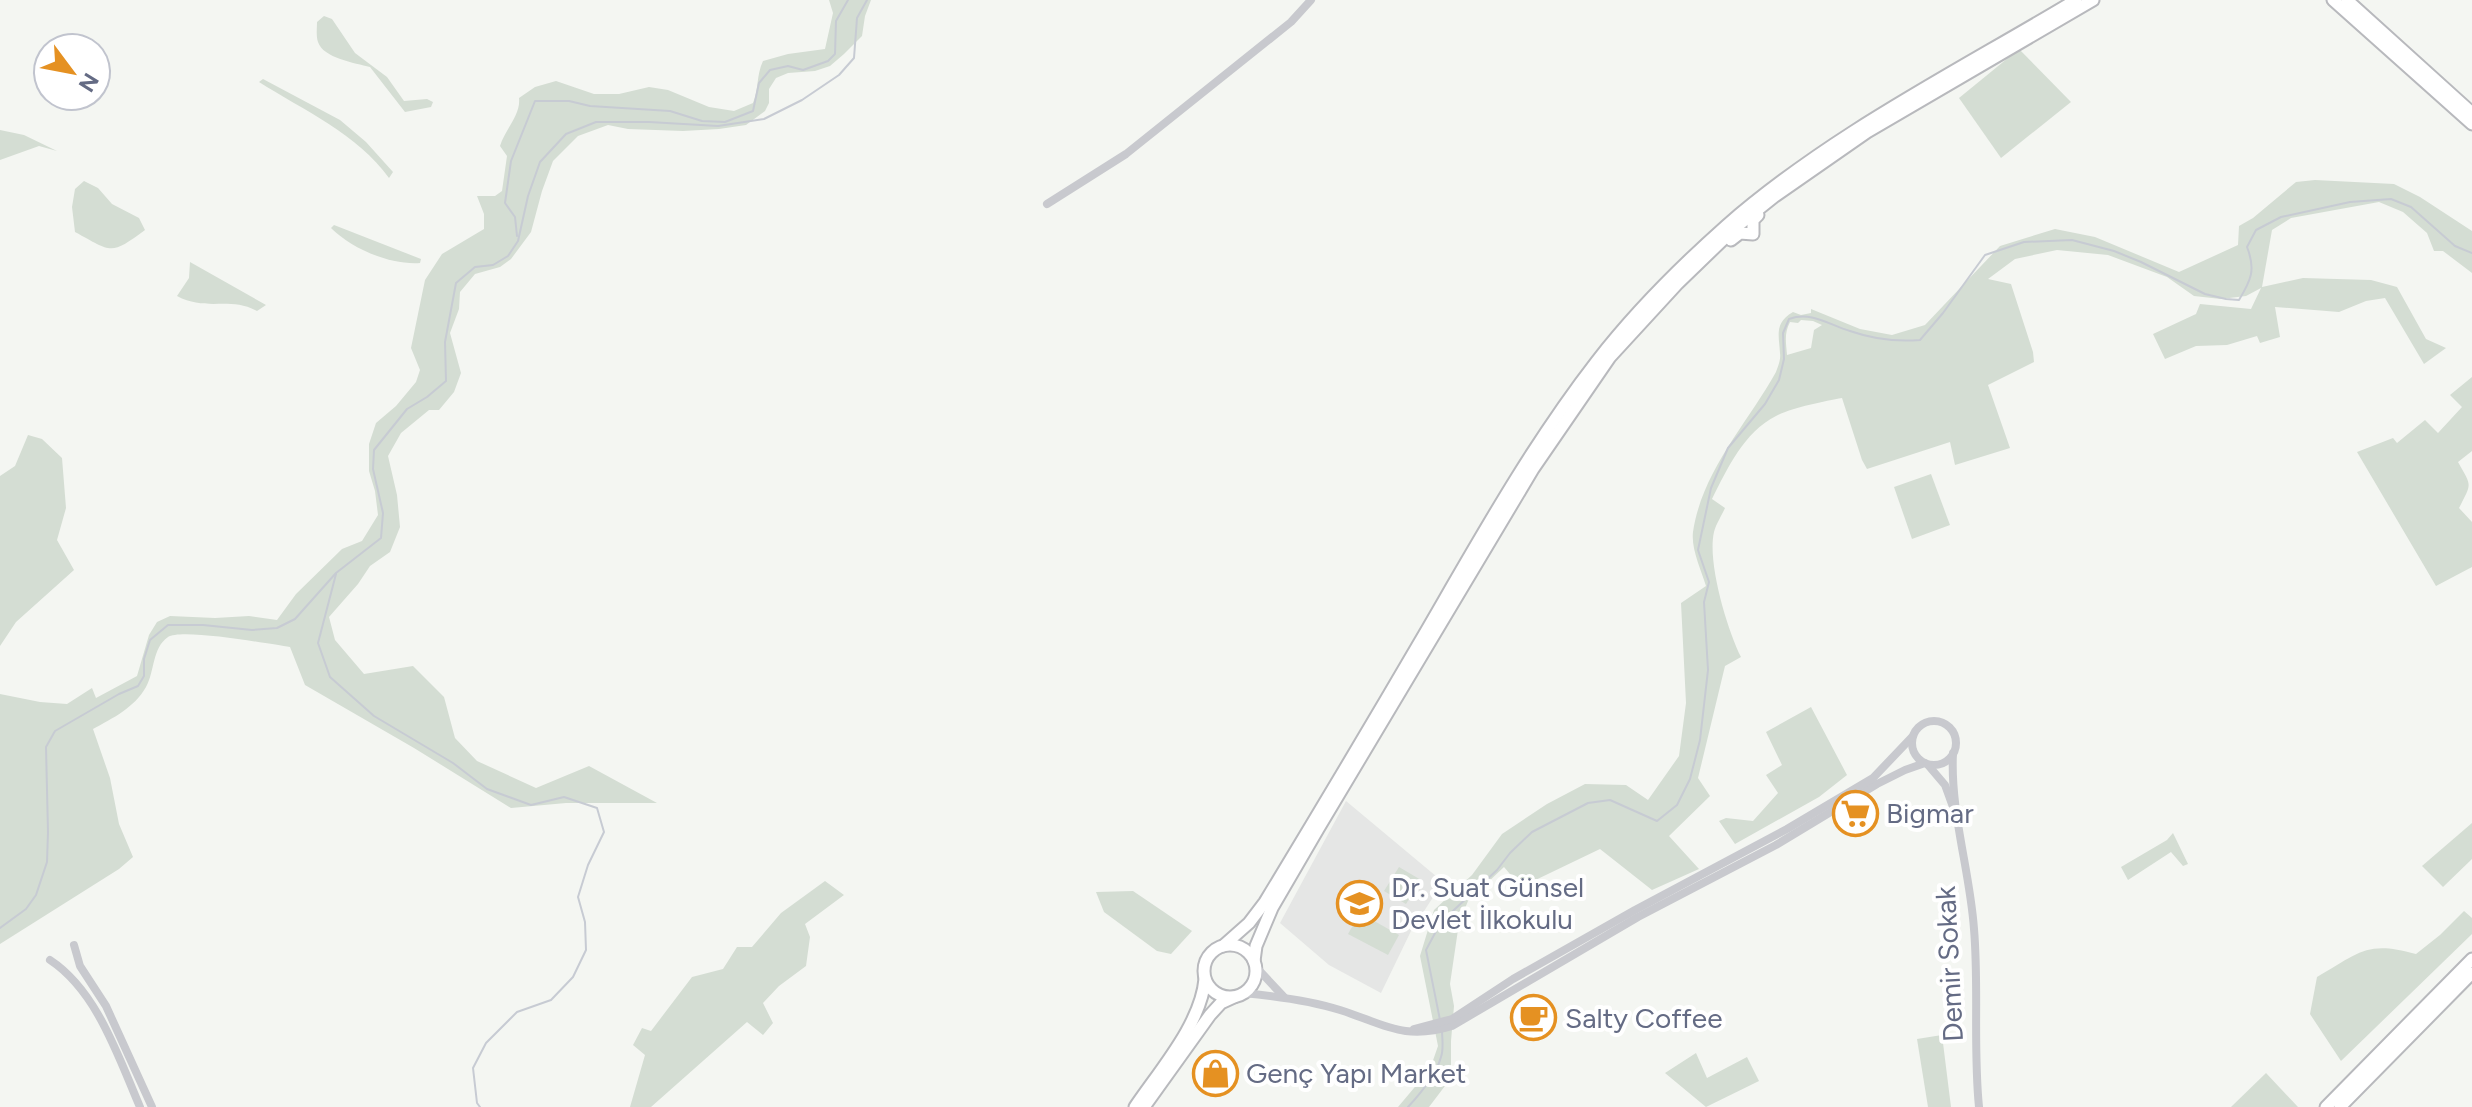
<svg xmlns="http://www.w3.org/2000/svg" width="2472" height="1107" font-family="Figtree,sans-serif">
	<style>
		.built { fill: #e5e6e5 }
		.green { fill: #d4ddd3; fill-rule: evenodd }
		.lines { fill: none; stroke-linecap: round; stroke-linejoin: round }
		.stream { stroke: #c7cbd3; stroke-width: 2 }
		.trunk-casing { stroke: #b8b9bd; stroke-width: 15 }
		.tertiary { stroke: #c8c9ce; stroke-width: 8 }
		.trunk { stroke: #fff; stroke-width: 11 }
		.labels { text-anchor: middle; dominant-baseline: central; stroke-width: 8; stroke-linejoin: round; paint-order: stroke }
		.poi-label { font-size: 28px; fill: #646b84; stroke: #fff; text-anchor: start }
		.street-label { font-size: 28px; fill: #646b84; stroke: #fff }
	</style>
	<rect width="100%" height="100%" fill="#f4f6f2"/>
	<!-- built -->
	<path class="built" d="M1346,801L1443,882L1411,931L1381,993L1329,965L1280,923Z"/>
	<!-- green -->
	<g class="green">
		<path d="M829,0H871L865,16L862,36L844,54L830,66L815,71L788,73L776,78L769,89V103L765,111L746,125L719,129L683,131L628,129L608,125L578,136L553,161L542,191L531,232L511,259L500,267L475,274L460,292L459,309L450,333L461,373L454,392L439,410H429L401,433L388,456L397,495L400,527L390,552L370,566L358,584L329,617L335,640L364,674L413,666L444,697L455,738L477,761L536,788L589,766L657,803H566L511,808L414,748L305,685L290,647C269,644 182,628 168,637C152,648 155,671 146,687C134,708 113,718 93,729L110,778L119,824L133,857L119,869L0,944V694L40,702L67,704L92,688L96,698L137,676L149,635L157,622L170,616L215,618L249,616L277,620L296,594L342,549L362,541L378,515L375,491L369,471V444L376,423L396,406L416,382L420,370L411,348L425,280L442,254L484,229V214L477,196H495L502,191L507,156L500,146C505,129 521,115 519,98L535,87L556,81L594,94H619L649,87L668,90L709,107L734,111L753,103C759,89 756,76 763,61L788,54L825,49L833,13Z"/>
		<path d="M324,16L332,19L355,53L387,77L404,101L427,99L433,102L431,107L405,112L370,67C355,63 323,58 318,42C316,36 317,28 317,22Z"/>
		<path d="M2019,49L2071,102L2001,158L1959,98Z"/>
		<path d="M263,79L340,120L366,142L393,172L389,178C358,134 303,110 259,82Z"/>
		<path d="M0,130L24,135L57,151L39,146L0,160Z"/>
		<path d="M2315,180L2394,184L2420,197L2472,231V273L2443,251H2434L2427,233L2403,212L2379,202L2291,218L2272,230L2262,287L2303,278L2371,280L2397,287L2426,339L2446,348L2424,364L2385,298L2366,301L2339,312L2275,307L2280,337L2260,343L2257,336L2227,345L2196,346L2165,359L2153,334L2196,314L2200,304L2251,309L2261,288L2246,296L2221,299L2194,296L2167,277L2108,255L2057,250L2015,259L1988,279L2011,284L2033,352L2034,362L1988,385L2010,448L1955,465L1950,442L1867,469L1862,460L1842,398C1825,401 1791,408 1776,416C1744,432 1727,469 1712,499L1725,508C1722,515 1716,524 1714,532C1707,562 1727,629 1741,657L1725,666L1698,778L1710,796L1669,836L1699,869L1652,890L1600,849L1521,887L1504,867L1468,901L1459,923L1450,984L1454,1006L1451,1041V1078L1429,1107H1398L1430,1069L1438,1046L1420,956L1434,910L1472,875L1502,834L1547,804L1585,784L1626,785L1648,800L1679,756L1686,703L1681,603L1706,586C1701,570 1691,549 1693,532C1702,471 1747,424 1776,372C1778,366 1781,360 1780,353C1779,335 1774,323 1793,312L1801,315L1811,313V309L1860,329L1892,335L1925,325L2000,246L2055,229L2095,237L2179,272L2238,245L2239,226L2253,218L2296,182ZM1801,320L1813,321L1822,325L1814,330L1811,348L1787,355C1786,343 1784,333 1790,322L1798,323Z"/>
		<path d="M84,181L98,188L112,204L139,218L145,230C110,256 112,252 75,232L72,207L75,189Z"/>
		<path d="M334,225L421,259L420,263C390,265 352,249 331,228Z"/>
		<path d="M190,262L266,305L257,311C229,296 207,312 177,296L189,278Z"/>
		<path d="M2472,377V451L2458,462C2472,487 2472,482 2459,508L2472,522V567L2436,586L2357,452L2393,438L2397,443L2425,420L2438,433L2462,407L2450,395Z"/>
		<path d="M28,435L42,439L62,458L66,508L57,540L74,570L16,622L0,646V476L15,466Z"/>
		<path d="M1931,474L1950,525L1912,539L1894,487Z"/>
		<path d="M1811,707L1847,775L1819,797L1735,844L1719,821L1726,818L1753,821L1778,793L1766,775L1782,765L1766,732Z"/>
		<path d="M2472,823V859L2443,887L2422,866Z"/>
		<path d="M2173,833L2188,864L2183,866L2171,852L2128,880L2121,867L2167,840Z"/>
		<path d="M1399,867L1421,880L1406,904L1384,891Z"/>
		<path d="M825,881L844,895L805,924L810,937L806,966L779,986L763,1003L773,1023L763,1035L747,1022L651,1107H630L645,1055L633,1045L642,1028L651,1031L692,977L723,969L737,947H752L781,913Z"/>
		<path d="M1133,891L1192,931L1171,954L1157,951L1104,912L1096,892Z"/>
		<path d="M2464,911L2472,918V934L2341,1061L2310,1014L2317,977C2359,953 2366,940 2416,954L2440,935Z"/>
		<path d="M1360,913L1399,935L1388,955L1348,934Z"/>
		<path d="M1942,1035L1951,1107H1928L1917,1039Z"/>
		<path d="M1696,1053L1707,1078L1747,1057L1759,1081L1706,1107L1665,1073Z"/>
		<path d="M2266,1073L2298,1107H2231Z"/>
	</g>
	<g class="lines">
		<!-- stream -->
		<g class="stream">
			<path d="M517,236L515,217L505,203L511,161L535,101H569L590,106L670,111L702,121L725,122L753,111L759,83L770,70L788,66L803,70L828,61L835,54L836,21L848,0"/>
			<path d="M336,574L318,643L330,677L374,716L453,763L487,789L531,805L564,797L597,808L604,832L588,865L578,897L585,922L586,950L573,977L551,1000L517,1012L486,1043L473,1068L477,1103L480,1107"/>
			<path d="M0,928L26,909L36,895L47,862L48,832L46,747L55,731L119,694L138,686L144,676V659L150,640L168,625H203L252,630L277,628L295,619L336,573L381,538L383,513L373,469L374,450L407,409L427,397L446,381L445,342L456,283L475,267L493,265L508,256L518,241L528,196L540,162L566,134L596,122H649L718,126L764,119L802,100L839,75L854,58L857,18L867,0"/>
			<path d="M1440,1020L1426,950L1441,922L1497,870L1510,853L1532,832L1588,803L1610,800L1657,821L1677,805L1690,779L1700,740L1708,670L1704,602L1709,582L1698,550L1711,488L1728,448L1765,404L1779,380L1784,359L1783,333L1789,319C1812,311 1829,325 1850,331C1873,339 1897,342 1920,340L1943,313L1985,255L2024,242L2072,240L2114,251L2141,262L2205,294L2226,299L2239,300C2251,280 2256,270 2247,247L2256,230L2281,217L2350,202L2391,199L2411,207L2455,246L2472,253"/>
			<path d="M1408,1107C1421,1093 1436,1075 1441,1057C1444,1049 1442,1038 1442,1030"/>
		</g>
		<defs>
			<g id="trunk">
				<path d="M2333,0L2472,124"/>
				<path d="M2347,0L2472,113"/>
				<path d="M1731,240L1740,233L1753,234V220L1758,215"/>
				<circle cx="1230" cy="971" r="26"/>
				<path d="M1223,946L1249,923L1265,902C1319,813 1372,724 1424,635C1478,542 1531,446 1597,361C1635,312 1680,267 1726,226C1831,134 1958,71 2076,0"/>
				<path d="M1254,961L1256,946L1272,908L1318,829L1533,469L1610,357L1678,283L1735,228L1775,196L1867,132L2093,0"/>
				<path d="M1135,1107C1160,1070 1201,1024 1205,979"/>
				<path d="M1144,1107L1210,1015L1221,1003L1234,997"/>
				<path d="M2326,1107L2472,959"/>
				<path d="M2340,1107L2472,973"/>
			</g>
		</defs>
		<!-- trunk casing -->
		<use href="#trunk" class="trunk-casing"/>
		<!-- tertiary -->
		<g class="tertiary">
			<path d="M1047,204L1126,154L1291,22L1311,0"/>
			<circle cx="1934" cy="743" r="22"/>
			<path d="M1953,753C1950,812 1970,871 1974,929C1979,988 1973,1048 1979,1107"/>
			<path d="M1928,765L1945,785L1953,807"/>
			<path d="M74,945L80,966L106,1006L152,1107"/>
			<path d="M50,960C97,991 118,1056 140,1107"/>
			<path d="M1255,966L1284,997"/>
			<path d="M1243,993C1275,996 1308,1000 1340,1010C1384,1024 1404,1041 1452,1026L1638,917L1776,845L1877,784L1905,770L1925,763"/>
			<path d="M1414,1029L1452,1019L1513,979L1635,910L1787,829L1873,778L1913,736"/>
		</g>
		<!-- trunk -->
		<use href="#trunk" class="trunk"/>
	</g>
	<!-- icons -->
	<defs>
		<symbol id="supermarket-ring" viewBox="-11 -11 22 22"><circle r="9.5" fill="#fff" stroke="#e59122" stroke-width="1.5"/><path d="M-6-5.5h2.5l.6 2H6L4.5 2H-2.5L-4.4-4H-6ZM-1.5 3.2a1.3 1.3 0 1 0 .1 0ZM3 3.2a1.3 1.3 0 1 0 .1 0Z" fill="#e59122"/></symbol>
		<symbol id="school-ring" viewBox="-11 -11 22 22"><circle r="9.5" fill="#fff" stroke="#e59122" stroke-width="1.5"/><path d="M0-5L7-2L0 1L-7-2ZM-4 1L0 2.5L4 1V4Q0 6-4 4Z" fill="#e59122"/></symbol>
		<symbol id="cafe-ring" viewBox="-11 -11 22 22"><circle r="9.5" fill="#fff" stroke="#e59122" stroke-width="1.5"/><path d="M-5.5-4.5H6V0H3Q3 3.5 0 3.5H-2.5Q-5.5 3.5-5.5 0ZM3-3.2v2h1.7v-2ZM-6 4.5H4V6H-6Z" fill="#e59122"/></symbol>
		<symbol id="shop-ring" viewBox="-11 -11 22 22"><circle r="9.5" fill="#fff" stroke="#e59122" stroke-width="1.5"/><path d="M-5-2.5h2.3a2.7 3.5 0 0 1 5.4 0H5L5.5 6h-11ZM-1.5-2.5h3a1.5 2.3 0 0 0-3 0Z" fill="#e59122"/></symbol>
	</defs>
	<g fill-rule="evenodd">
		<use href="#supermarket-ring" x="1830" y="788" width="51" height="51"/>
		<use href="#school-ring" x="1334" y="878" width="51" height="51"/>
		<use href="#cafe-ring" x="1508" y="992" width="51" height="51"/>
		<use href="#shop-ring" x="1190" y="1048" width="51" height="51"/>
	</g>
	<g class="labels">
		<!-- poi labels -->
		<g class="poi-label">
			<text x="1886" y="813">Bigmar</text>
			<text x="1391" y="887">Dr. Suat Günsel<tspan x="1391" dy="32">Devlet İlkokulu</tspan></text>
			<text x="1565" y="1018">Salty Coffee</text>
			<text x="1246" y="1073">Genç Yapı Market</text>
		</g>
		<!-- street labels -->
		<g class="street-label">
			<text transform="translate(1949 964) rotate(-93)">Demir Sokak</text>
		</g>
	</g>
	<!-- north arrow -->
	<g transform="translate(72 72) rotate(122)"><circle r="38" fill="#ffffff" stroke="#c1c4ce" stroke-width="2"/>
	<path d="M0-6L14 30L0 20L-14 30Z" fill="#e59122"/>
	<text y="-12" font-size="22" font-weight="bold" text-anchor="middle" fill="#646b84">N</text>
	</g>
</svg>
